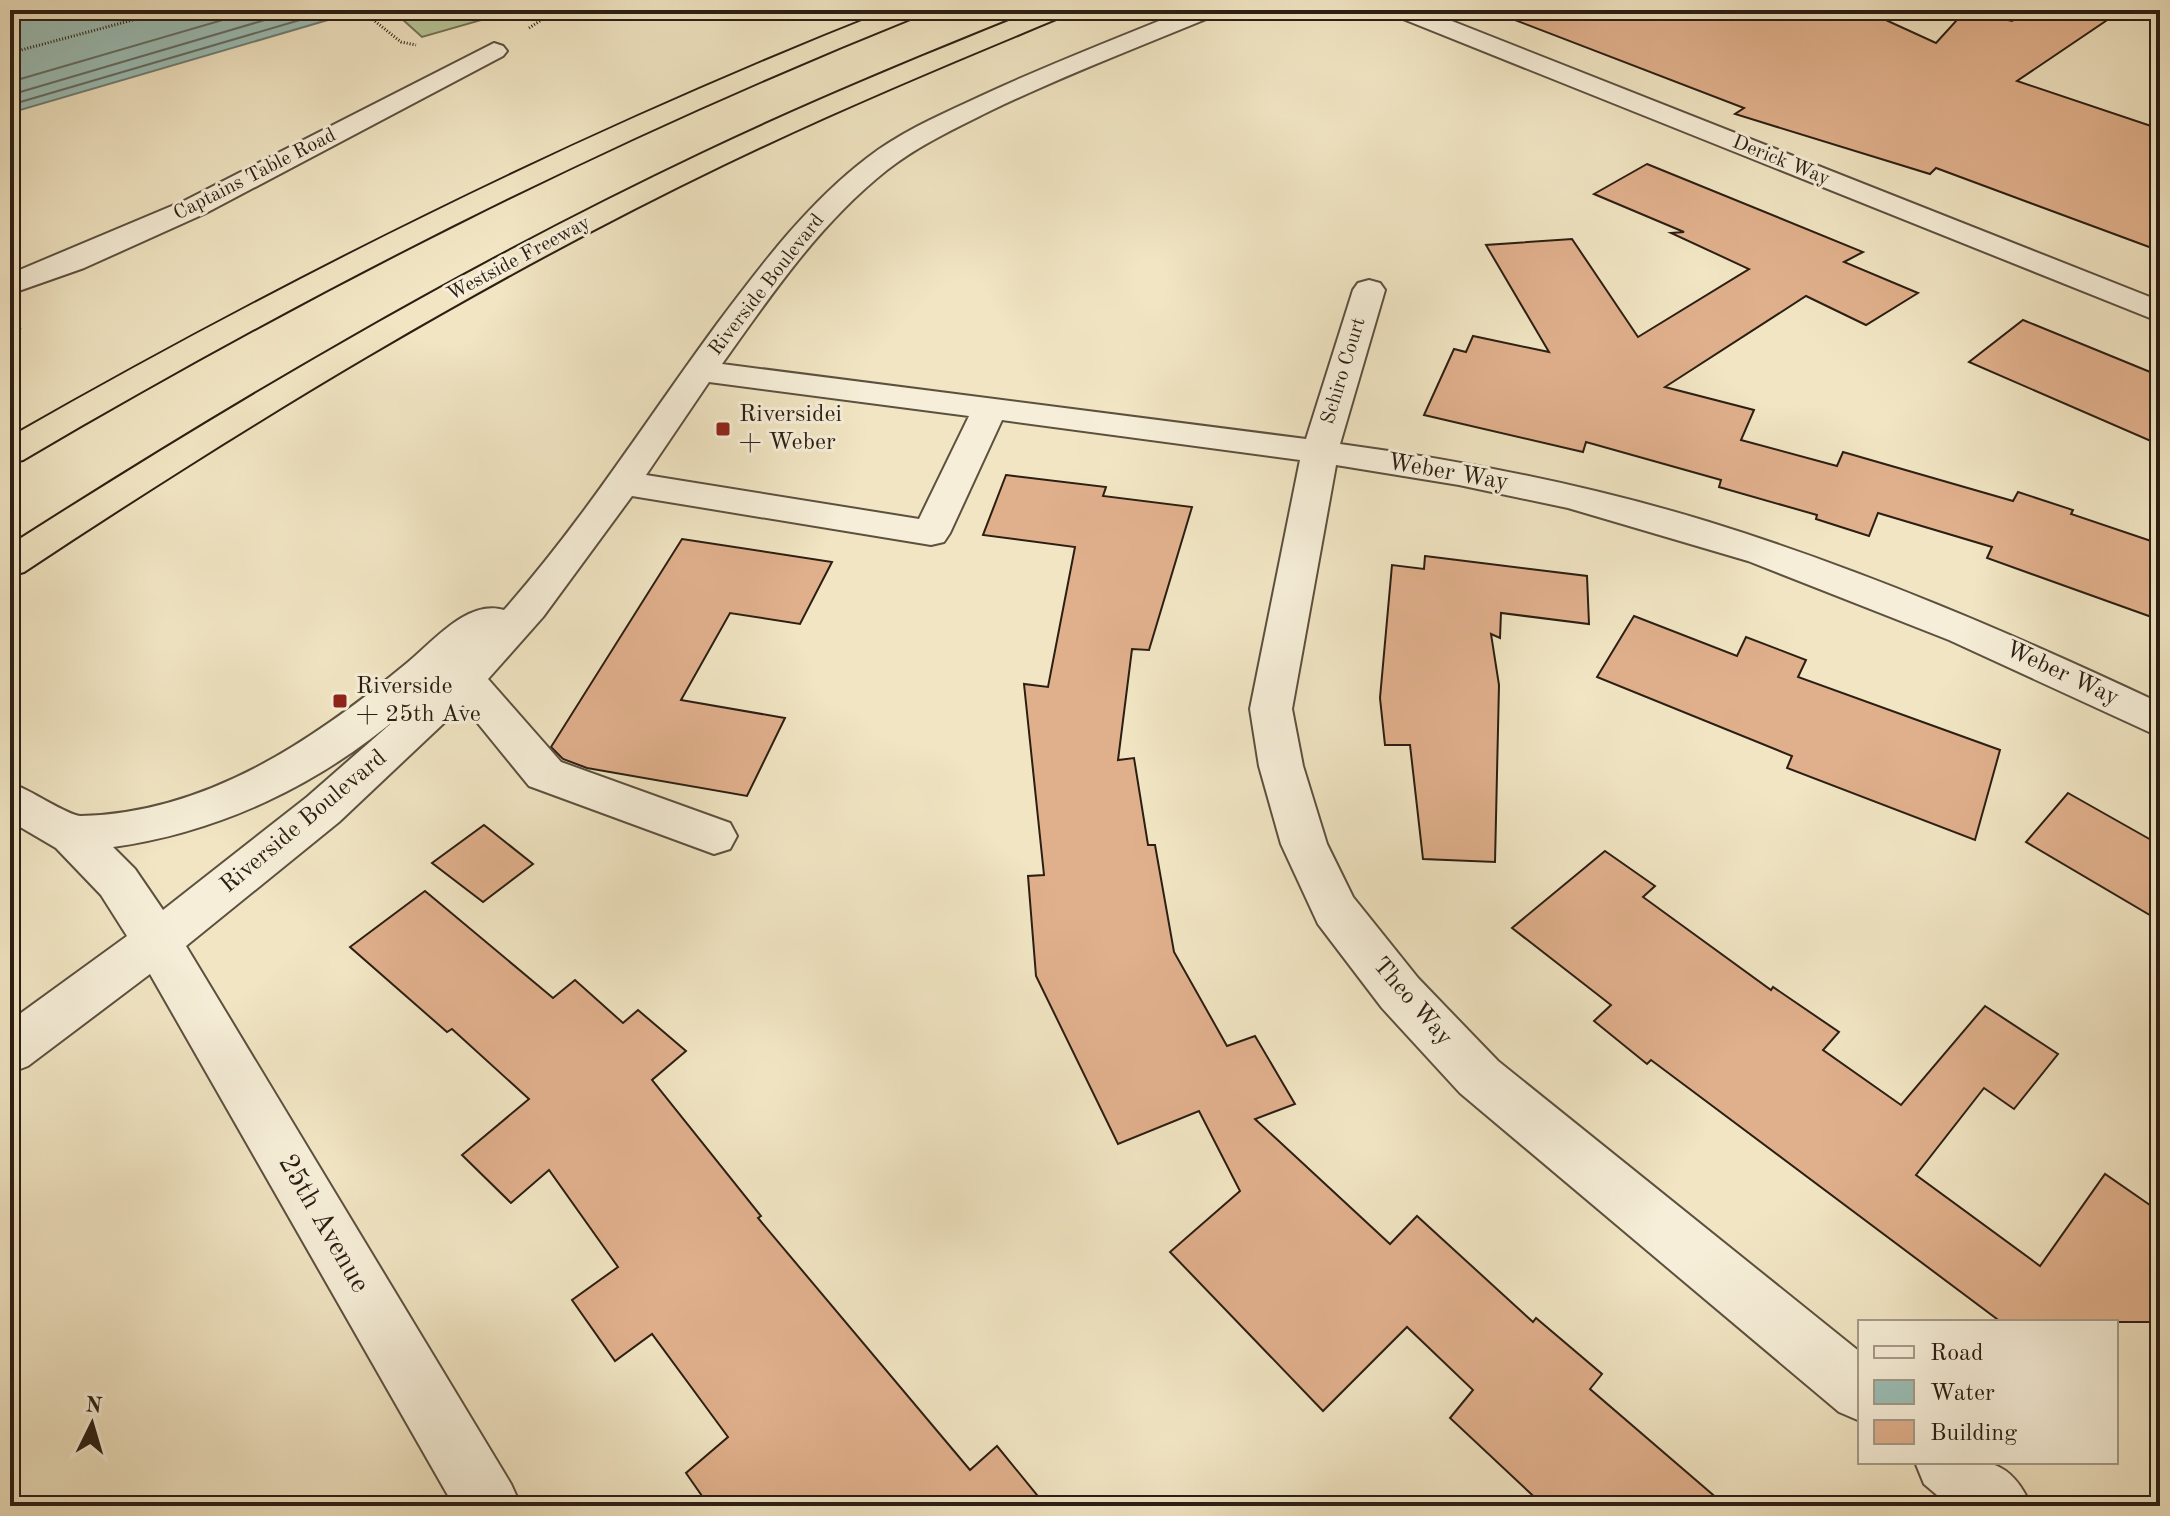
<svg xmlns="http://www.w3.org/2000/svg" width="2170" height="1516" font-family="'Old Standard TT',serif">
	<style>
		.green { fill: #b6c597; stroke: #707255; stroke-width: 2 }
		.water { fill: #9bbfb7; stroke: #6e7f75; stroke-width: 2 }
		.lines { fill: none; stroke-linecap: round; stroke-linejoin: round }
		.shore { stroke: #636e65; stroke-width: 2 }
		.building { fill: #e0b08c; stroke: #2b1e13; stroke-width: 2 }
		.minor-casing { stroke: #5c503f; stroke-width: 4 }
		.highway-casing { stroke: #2b1e13; stroke-width: 4 }
		.path-far1 { stroke: #2b1e13; stroke-width: 3; stroke-dasharray: 1 2; stroke-linecap: butt }
		.path { stroke: #2b1e13; stroke-width: 4; stroke-dasharray: 2 3; stroke-linecap: butt }
		.minor { fill: #f6eed8; fill-rule: evenodd }
		.highway { fill: #f1e5c3; fill-rule: evenodd }
		.poi-dot { fill: #8f2418; stroke: #f6eed8; stroke-width: 3 }
		.labels { text-anchor: middle; dominant-baseline: central; stroke-width: 6; stroke-linejoin: round; paint-order: stroke }
		.far-street-label { font-size: 20px; fill: #2b1e13; stroke: #f6eed8 }
		.poi-label { font-size: 24px; fill: #2b1e13; stroke: #f6eed8; text-anchor: start }
		.street-label { font-size: 24px; fill: #2b1e13; stroke: #f6eed8 }
		.near-street-label { font-size: 28px; fill: #2b1e13; stroke: #f6eed8 }
	</style>
	<rect width="100%" height="100%" fill="#f1e5c3"/>
	<filter id="stains"><feTurbulence type="fractalNoise" baseFrequency=".0025" numOctaves="4"/><feColorMatrix values="0 0 0 0 .2 0 0 0 0 .09 0 0 0 0 .02 0 0 0 .5 -.17"/></filter>
	<radialGradient id="worn" r=".72"><stop offset=".6" stop-color="#630" stop-opacity="0"/><stop offset="1" stop-color="#630" stop-opacity=".3"/></radialGradient>
	<!-- green -->
	<path class="green" d="M392,10H516L422,37Z"/>
	<!-- water -->
	<path class="water" d="M10,10H362L10,113Z"/>
	<g class="lines">
		<!-- shore -->
		<g class="shore">
			<path d="M10,82L257,10"/>
			<path d="M10,95L299,10"/>
			<path d="M10,105L334,10"/>
		</g>
	</g>
	<!-- building -->
	<g class="building">
		<path d="M1502,10H1864L1936,43L1966,10L2012,21L2029,10H2122L2017,81L2160,129V251L1936,168L1930,174L1735,114L1744,108L1502,15Z"/>
		<path d="M1647,164L1863,252L1844,262L1918,293L1866,325L1806,296L1665,387L1754,410L1741,440L1837,466L1843,452L2013,501L2018,492L2073,510L2071,514L2160,544V620L1987,558L1992,547L1878,513L1869,536L1816,519L1817,515L1719,487L1721,480L1586,442L1583,452L1424,415L1454,349L1466,352L1473,336L1549,352L1486,245L1572,239L1638,337L1749,269L1671,233L1684,232L1594,194Z"/>
		<path d="M2023,320L2160,376V445L1969,362Z"/>
		<path d="M1006,475L1106,487L1103,496L1192,507L1149,650L1132,649L1118,760L1134,758L1148,845H1155L1174,952L1227,1046L1255,1036L1295,1104L1255,1119L1390,1244L1417,1216L1533,1322L1536,1318L1602,1374L1590,1389L1726,1506H1544L1450,1418L1473,1390L1407,1327L1323,1411L1170,1252L1240,1191L1199,1111L1118,1144L1036,976L1028,876L1044,875L1024,684L1048,687L1075,547L983,535Z"/>
		<path d="M682,539L832,562L800,624L730,613L681,700L785,718L747,796L587,768L563,759L551,747Z"/>
		<path d="M1425,556L1587,576L1589,624L1501,613L1500,638L1491,634L1499,685L1495,862L1423,859L1410,745H1385L1380,698L1392,565L1424,569Z"/>
		<path d="M1634,616L1737,656L1746,637L1806,660L1798,677L2000,750L1975,840L1787,768L1792,756L1597,677Z"/>
		<path d="M2068,793L2160,845V921L2026,842Z"/>
		<path d="M484,825L533,864L483,902L432,863Z"/>
		<path d="M1605,851L1655,886L1643,897L1771,990L1773,987L1839,1032L1823,1050L1901,1105L1985,1006L2058,1054L2014,1109L1984,1088L1916,1175L2040,1266L2105,1174L2160,1212V1322H2001L1651,1060L1647,1064L1594,1021L1611,1005L1512,928Z"/>
		<path d="M425,891L553,998L575,980L623,1023L638,1010L686,1051L652,1080L761,1216L758,1218L970,1470L997,1446L1046,1506H709L686,1473L728,1437L652,1334L615,1361L572,1300L618,1267L549,1170L511,1203L462,1155L529,1099L452,1029L447,1032L350,947Z"/>
	</g>
	<g class="lines">
		<defs>
			<g id="minor">
				<path d="M1186,10H1219L1216,15C1141,46 1065,75 992,110C956,128 919,145 887,170C820,223 771,295 722,364L1306,439L1353,290L1358,283L1369,280L1380,283L1385,290L1340,444C1465,461 1589,485 1709,522C1864,570 2013,634 2160,703V737L1949,640L1748,561L1568,508L1459,485L1336,465L1292,709L1303,766L1327,844L1353,897L1418,978L1498,1061L1860,1352V1421L1839,1412L1460,1093L1382,1008L1318,924L1281,844L1259,766L1250,709L1300,460L1002,420L950,533L944,542L931,545L632,496L543,617L488,679L561,762L730,823L737,836L730,849L714,854L529,786L463,705L339,822L186,946L511,1484L521,1506H454L150,974L28,1066L10,1073V1021L127,936L101,895L56,848L10,821V783C28,788 68,816 81,816C207,813 314,740 407,663C433,642 467,599 504,610C583,521 647,419 717,324C762,264 808,203 867,158C898,134 933,118 968,102C1039,68 1113,40 1186,10ZM709,382L969,416L919,519L646,475ZM403,713L307,797L163,910L135,869L113,847C221,832 320,784 403,713Z"/>
				<path d="M1390,10H1424L2160,301V322L1393,15Z"/>
				<path d="M494,43L503,46L507,51L503,56L206,213L84,268L10,294V274L186,200Z"/>
				<path d="M1915,1462C1969,1462 2006,1447 2031,1506H1950L1924,1484Z"/>
			</g>
			<g id="highway">
				<path d="M889,10H923L920,15C606,141 314,289 23,460L10,463V437C294,275 585,130 889,10Z"/>
				<path d="M1036,10H1069L1066,15C950,63 835,111 723,165C479,283 249,423 24,572L10,576V545C234,402 463,267 703,153C812,101 924,55 1036,10Z"/>
			</g>
		</defs>
		<!-- minor casing -->
		<use href="#minor" class="minor-casing"/>
		<!-- highway casing -->
		<use href="#highway" class="highway-casing"/>
		<!-- path-far1 -->
		<g class="path-far1">
			<path d="M361,10L401,42L416,45"/>
			<path d="M529,28L557,10"/>
			<path d="M10,53L170,10"/>
		</g>
		<!-- path -->
		<path class="path" d="M10,333L23,326"/>
		<!-- minor -->
		<use href="#minor" class="minor"/>
		<!-- highway -->
		<use href="#highway" class="highway"/>
	</g>
	<!-- markers -->
	<g class="poi-dot">
		<rect x="715" y="421" width="16" height="16" rx="4"/>
		<rect x="332" y="693" width="16" height="16" rx="4"/>
	</g>
	<g class="labels">
		<!-- far-street labels -->
		<g class="far-street-label">
			<text transform="translate(1781 161) rotate(22)">Derick Way</text>
			<text transform="translate(255 175) rotate(-27)">Captains Table Road</text>
			<text transform="translate(519 259) rotate(-28)">Westside Freeway</text>
			<text transform="translate(767 285) rotate(-52)">Riverside Boulevard</text>
			<text transform="translate(1344 371) rotate(-73)">Schiro Court</text>
		</g>
		<!-- poi labels -->
		<g class="poi-label">
			<text x="739" y="415">Riversidei<tspan x="739" dy="28">+ Weber</tspan></text>
			<text x="356" y="687">Riverside<tspan x="356" dy="28">+ 25th Ave</tspan></text>
		</g>
		<!-- street labels -->
		<g class="street-label">
			<text transform="translate(1448 473) rotate(10)">Weber Way</text>
			<text transform="translate(2062 674) rotate(25)">Weber Way</text>
			<text transform="translate(304 822) rotate(-40)">Riverside Boulevard</text>
			<text transform="translate(1412 1002) rotate(49)">Theo Way</text>
		</g>
		<!-- near-street labels -->
		<g class="near-street-label">
			<text transform="translate(323 1224) rotate(60)">25th Avenue</text>
		</g>
	</g>
	<!-- margin -->
	<rect width="2170" height="1516" fill="none" stroke="#f1e5c3" stroke-width="40"/>
	<rect x="12" y="12" width="2146" height="1492" fill="none" stroke="#2b1e13" stroke-width="4"/>
	<rect x="20" y="20" width="2130" height="1476" fill="none" stroke="#2b1e13" stroke-width="2"/>
	<!-- legend -->
	<rect x="1858" y="1320" width="260" height="144" fill="#f6eed8" stroke="#a59b89" stroke-width="2"/>
	<rect x="1874" y="1346" width="40" height="12" fill="#f6eed8" stroke="#a59b89" stroke-width="2"/>
	<text x="1930" y="1360" font-size="24" fill="#2b1e13">Road</text>
	<rect x="1874" y="1380" width="40" height="24" fill="#9bbfb7" stroke="#a59b89" stroke-width="2"/>
	<text x="1930" y="1400" font-size="24" fill="#2b1e13">Water</text>
	<rect x="1874" y="1420" width="40" height="24" fill="#e0b08c" stroke="#a59b89" stroke-width="2"/>
	<text x="1930" y="1440" font-size="24" fill="#2b1e13">Building</text>
	<!-- north arrow -->
	<g transform="translate(92 1424) rotate(5)" stroke="#f6eed8" stroke-width="6" paint-order="stroke">
	<path d="M0-6L14 30L0 20L-14 30Z" fill="#2b1e13"/>
	<text y="-12" font-size="22" font-weight="bold" text-anchor="middle" fill="#2b1e13">N</text>
	</g>
	<rect width="100%" height="100%" filter="url(#stains)"/>
	<rect width="100%" height="100%" fill="url(#worn)"/>
</svg>
